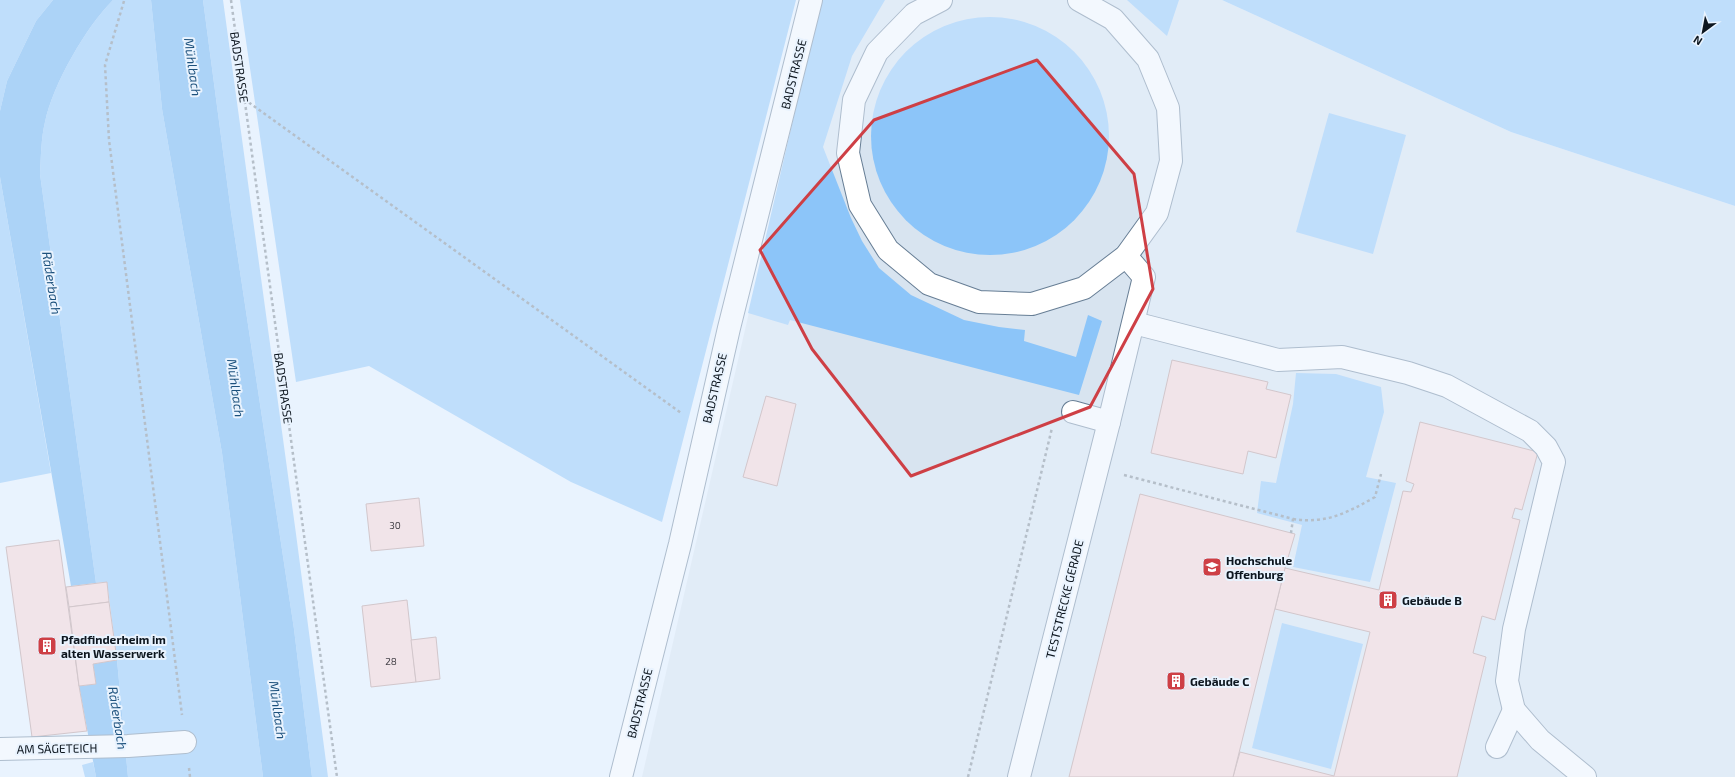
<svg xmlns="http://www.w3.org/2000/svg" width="1735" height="777" font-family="'Exo 2',sans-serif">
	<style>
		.built { fill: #d8e4f0 }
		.green { fill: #8cc5f9 }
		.water { fill: #62adf0 }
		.building { fill: #fad2d0; stroke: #b6928f }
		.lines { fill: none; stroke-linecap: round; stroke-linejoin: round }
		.minor-casing { stroke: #677e95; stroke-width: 24 }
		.path { stroke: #76808a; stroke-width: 2.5; stroke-dasharray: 3 3; stroke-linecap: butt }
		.minor { stroke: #fff; stroke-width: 22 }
		.marked { fill: none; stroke: #ce3f45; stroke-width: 3; stroke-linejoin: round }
		.labels { text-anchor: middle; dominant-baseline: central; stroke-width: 4; stroke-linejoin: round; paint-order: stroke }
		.number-label { font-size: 10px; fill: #48454b }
		.street-label { font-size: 12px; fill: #0d161f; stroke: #e9f3fe }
		.poi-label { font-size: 12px; font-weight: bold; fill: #0d161f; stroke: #e9f3fe; text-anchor: start }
		.water-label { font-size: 13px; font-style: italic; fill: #1c517d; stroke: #e9f3fe }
	</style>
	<rect width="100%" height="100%" fill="#e9f3fe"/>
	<!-- built -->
	<path class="built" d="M821,0H1222L1511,132L1735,206V777H642Z"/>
	<!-- green -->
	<g class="green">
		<path d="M0,0H53L36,21L7,81L0,111Z"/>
		<path d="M113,0H151L162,109L222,453L263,777H128L117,660L107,582L96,583L40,174C41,157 41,138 45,122C53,84 86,27 113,0Z"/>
		<path d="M203,0H223L296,534L328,777H312L294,629L231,212Z"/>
		<path d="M240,0H796L662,522L571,482L369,366L296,382Z"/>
		<path d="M821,0H885L852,56L823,147L851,218L862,241L879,268L911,295L964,320L999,327L1025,330L1024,341L1076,357L1088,315L1102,321L1079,395L790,320L788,325L748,313Z"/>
		<path d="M1127,0H1179L1167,36Z"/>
		<path d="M1222,0H1735V206L1511,132Z"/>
		<circle cx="990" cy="136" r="119"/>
		<path d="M1329,113L1406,135L1373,254L1296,232Z"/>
		<path d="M0,177L51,473L0,483Z"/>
		<path d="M1296,373L1336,374L1381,387L1384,412L1366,477L1396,483L1370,582L1293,567L1302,525L1257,513L1261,481L1276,483L1293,404Z"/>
		<path d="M1282,623L1363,644L1331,769L1252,748Z"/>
		<path d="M93,762L96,777H85L82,765Z"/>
	</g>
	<!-- water -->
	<g class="water">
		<path d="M53,0H113C86,27 53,84 45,122C41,138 41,157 40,174L96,583L71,586L0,177V111L7,81L36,21Z"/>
		<path d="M151,0H203L231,212L294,629L312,777H263L222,453L162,109Z"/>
		<path d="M117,660L128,777H96L79,686L96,684L93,664Z"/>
	</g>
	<!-- building -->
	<g class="building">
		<path d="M1172,360L1268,382L1266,389L1291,395L1276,458L1248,451L1243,474L1151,453Z"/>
		<path d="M766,396L796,404L777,486L743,477Z"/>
		<path d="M1420,422L1538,452L1522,510L1515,508L1512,518L1520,520L1495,620L1482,616L1473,653L1486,657L1457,777H1233L1240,752L1334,776L1370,632L1275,609L1285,568L1379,590L1403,491L1411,492L1414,484L1406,481Z"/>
		<path d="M1140,494L1295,534L1285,568L1233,777H1069Z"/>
		<path d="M419,498L424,546L371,551L366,504Z"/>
		<path d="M59,540L79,686L87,731L32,737L6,547Z"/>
		<path d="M107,582L109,602L69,607L66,587Z"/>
		<path d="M407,600L416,682L371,687L362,606Z"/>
		<path d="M109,602L117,660L93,664L96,684L79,686L69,607Z"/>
		<path d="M436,637L440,679L416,682L411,640Z"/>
	</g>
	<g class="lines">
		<defs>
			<g id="minor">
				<path d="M941,0L914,14L877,52L854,100L848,153L860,205L888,250L929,284L979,302L1032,304L1084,288L1126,256L1157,213L1171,161L1168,108L1148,59L1113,19L1079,0"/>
				<path d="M1134,323L1278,360L1342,357L1408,373L1447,386L1530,431L1546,447L1554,462L1514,629L1507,681L1514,710L1540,740L1585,777"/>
				<path d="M1073,412L1109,422"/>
				<path d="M1497,747L1514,710"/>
				<path d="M0,749L128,746L185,742"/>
				<path d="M621,777L680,544L729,328L811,0"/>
				<path d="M1019,777L1109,422L1144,277L1126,256"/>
			</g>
		</defs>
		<!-- minor casing -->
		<use href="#minor" class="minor-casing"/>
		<!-- path -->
		<g class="path">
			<path d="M231,0L337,777"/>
			<path d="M124,1L105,65L109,140L182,715"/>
			<path d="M244,99L681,413"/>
			<path d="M1124,475L1293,519L1291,533"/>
			<path d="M1293,519C1326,524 1347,513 1375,497L1381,474"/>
			<path d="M189,768L190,777"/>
			<path d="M968,777L1052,428"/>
		</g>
		<!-- minor -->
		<use href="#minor" class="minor"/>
	</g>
	<!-- marked area -->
	<path d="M0 0H1735V777H0ZM1037,60L1134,174L1153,289L1090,407L911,476L812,349L760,250L874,120Z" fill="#e9f3fe" fill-opacity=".55" fill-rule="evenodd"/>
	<path class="marked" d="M1037,60L1134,174L1153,289L1090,407L911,476L812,349L760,250L874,120Z"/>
	<!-- icons -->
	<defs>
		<symbol id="university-square" viewBox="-11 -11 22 22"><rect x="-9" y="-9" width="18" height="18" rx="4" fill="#ce3f45" stroke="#e9f3fe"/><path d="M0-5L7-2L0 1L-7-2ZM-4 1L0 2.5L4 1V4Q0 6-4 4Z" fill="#fff"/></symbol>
		<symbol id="building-square" viewBox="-11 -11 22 22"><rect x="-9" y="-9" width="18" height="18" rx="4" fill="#ce3f45" stroke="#e9f3fe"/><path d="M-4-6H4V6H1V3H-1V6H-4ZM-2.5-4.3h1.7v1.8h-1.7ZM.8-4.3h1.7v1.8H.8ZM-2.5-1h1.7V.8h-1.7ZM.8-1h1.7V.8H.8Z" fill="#fff"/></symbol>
	</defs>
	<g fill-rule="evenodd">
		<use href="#university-square" x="1201" y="556" width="22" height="22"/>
		<use href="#building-square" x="1377" y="589" width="22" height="22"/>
		<use href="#building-square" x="36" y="635" width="22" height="22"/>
		<use href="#building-square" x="1165" y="670" width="22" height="22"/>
	</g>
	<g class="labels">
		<!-- number labels -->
		<g class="number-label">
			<text x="395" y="525">30</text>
			<text x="391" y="661">28</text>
		</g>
		<!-- street labels -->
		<g class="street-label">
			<text transform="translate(240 67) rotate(82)">BADSTRASSE</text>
			<text transform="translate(793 74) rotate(-76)">BADSTRASSE</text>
			<text transform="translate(284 388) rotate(82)">BADSTRASSE</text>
			<text transform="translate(714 388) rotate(-77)">BADSTRASSE</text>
			<text transform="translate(1064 599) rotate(-76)">TESTSTRECKE GERADE</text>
			<text transform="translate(639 703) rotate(-76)">BADSTRASSE</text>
			<text transform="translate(57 748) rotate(-1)">AM SÄGETEICH</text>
		</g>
		<!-- poi labels -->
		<g class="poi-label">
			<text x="1226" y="560">Hochschule<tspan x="1226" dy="14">Offenburg</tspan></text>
			<text x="1402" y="600">Gebäude B</text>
			<text x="61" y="639">Pfadfinderheim im<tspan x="61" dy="14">alten Wasserwerk</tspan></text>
			<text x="1190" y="681">Gebäude C</text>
		</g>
		<!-- water labels -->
		<g class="water-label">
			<text transform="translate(193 67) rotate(82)">Mühlbach</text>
			<text transform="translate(52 283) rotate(81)">Räderbach</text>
			<text transform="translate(236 388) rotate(82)">Mühlbach</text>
			<text transform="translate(278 710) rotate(82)">Mühlbach</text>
			<text transform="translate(118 718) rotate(81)">Räderbach</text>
		</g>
	</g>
	<!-- north arrow -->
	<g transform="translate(1703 32) rotate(212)" stroke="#e9f3fe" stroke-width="3" paint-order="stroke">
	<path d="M0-3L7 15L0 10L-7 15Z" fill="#0d161f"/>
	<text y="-6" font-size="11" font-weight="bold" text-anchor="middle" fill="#0d161f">N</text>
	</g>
</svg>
